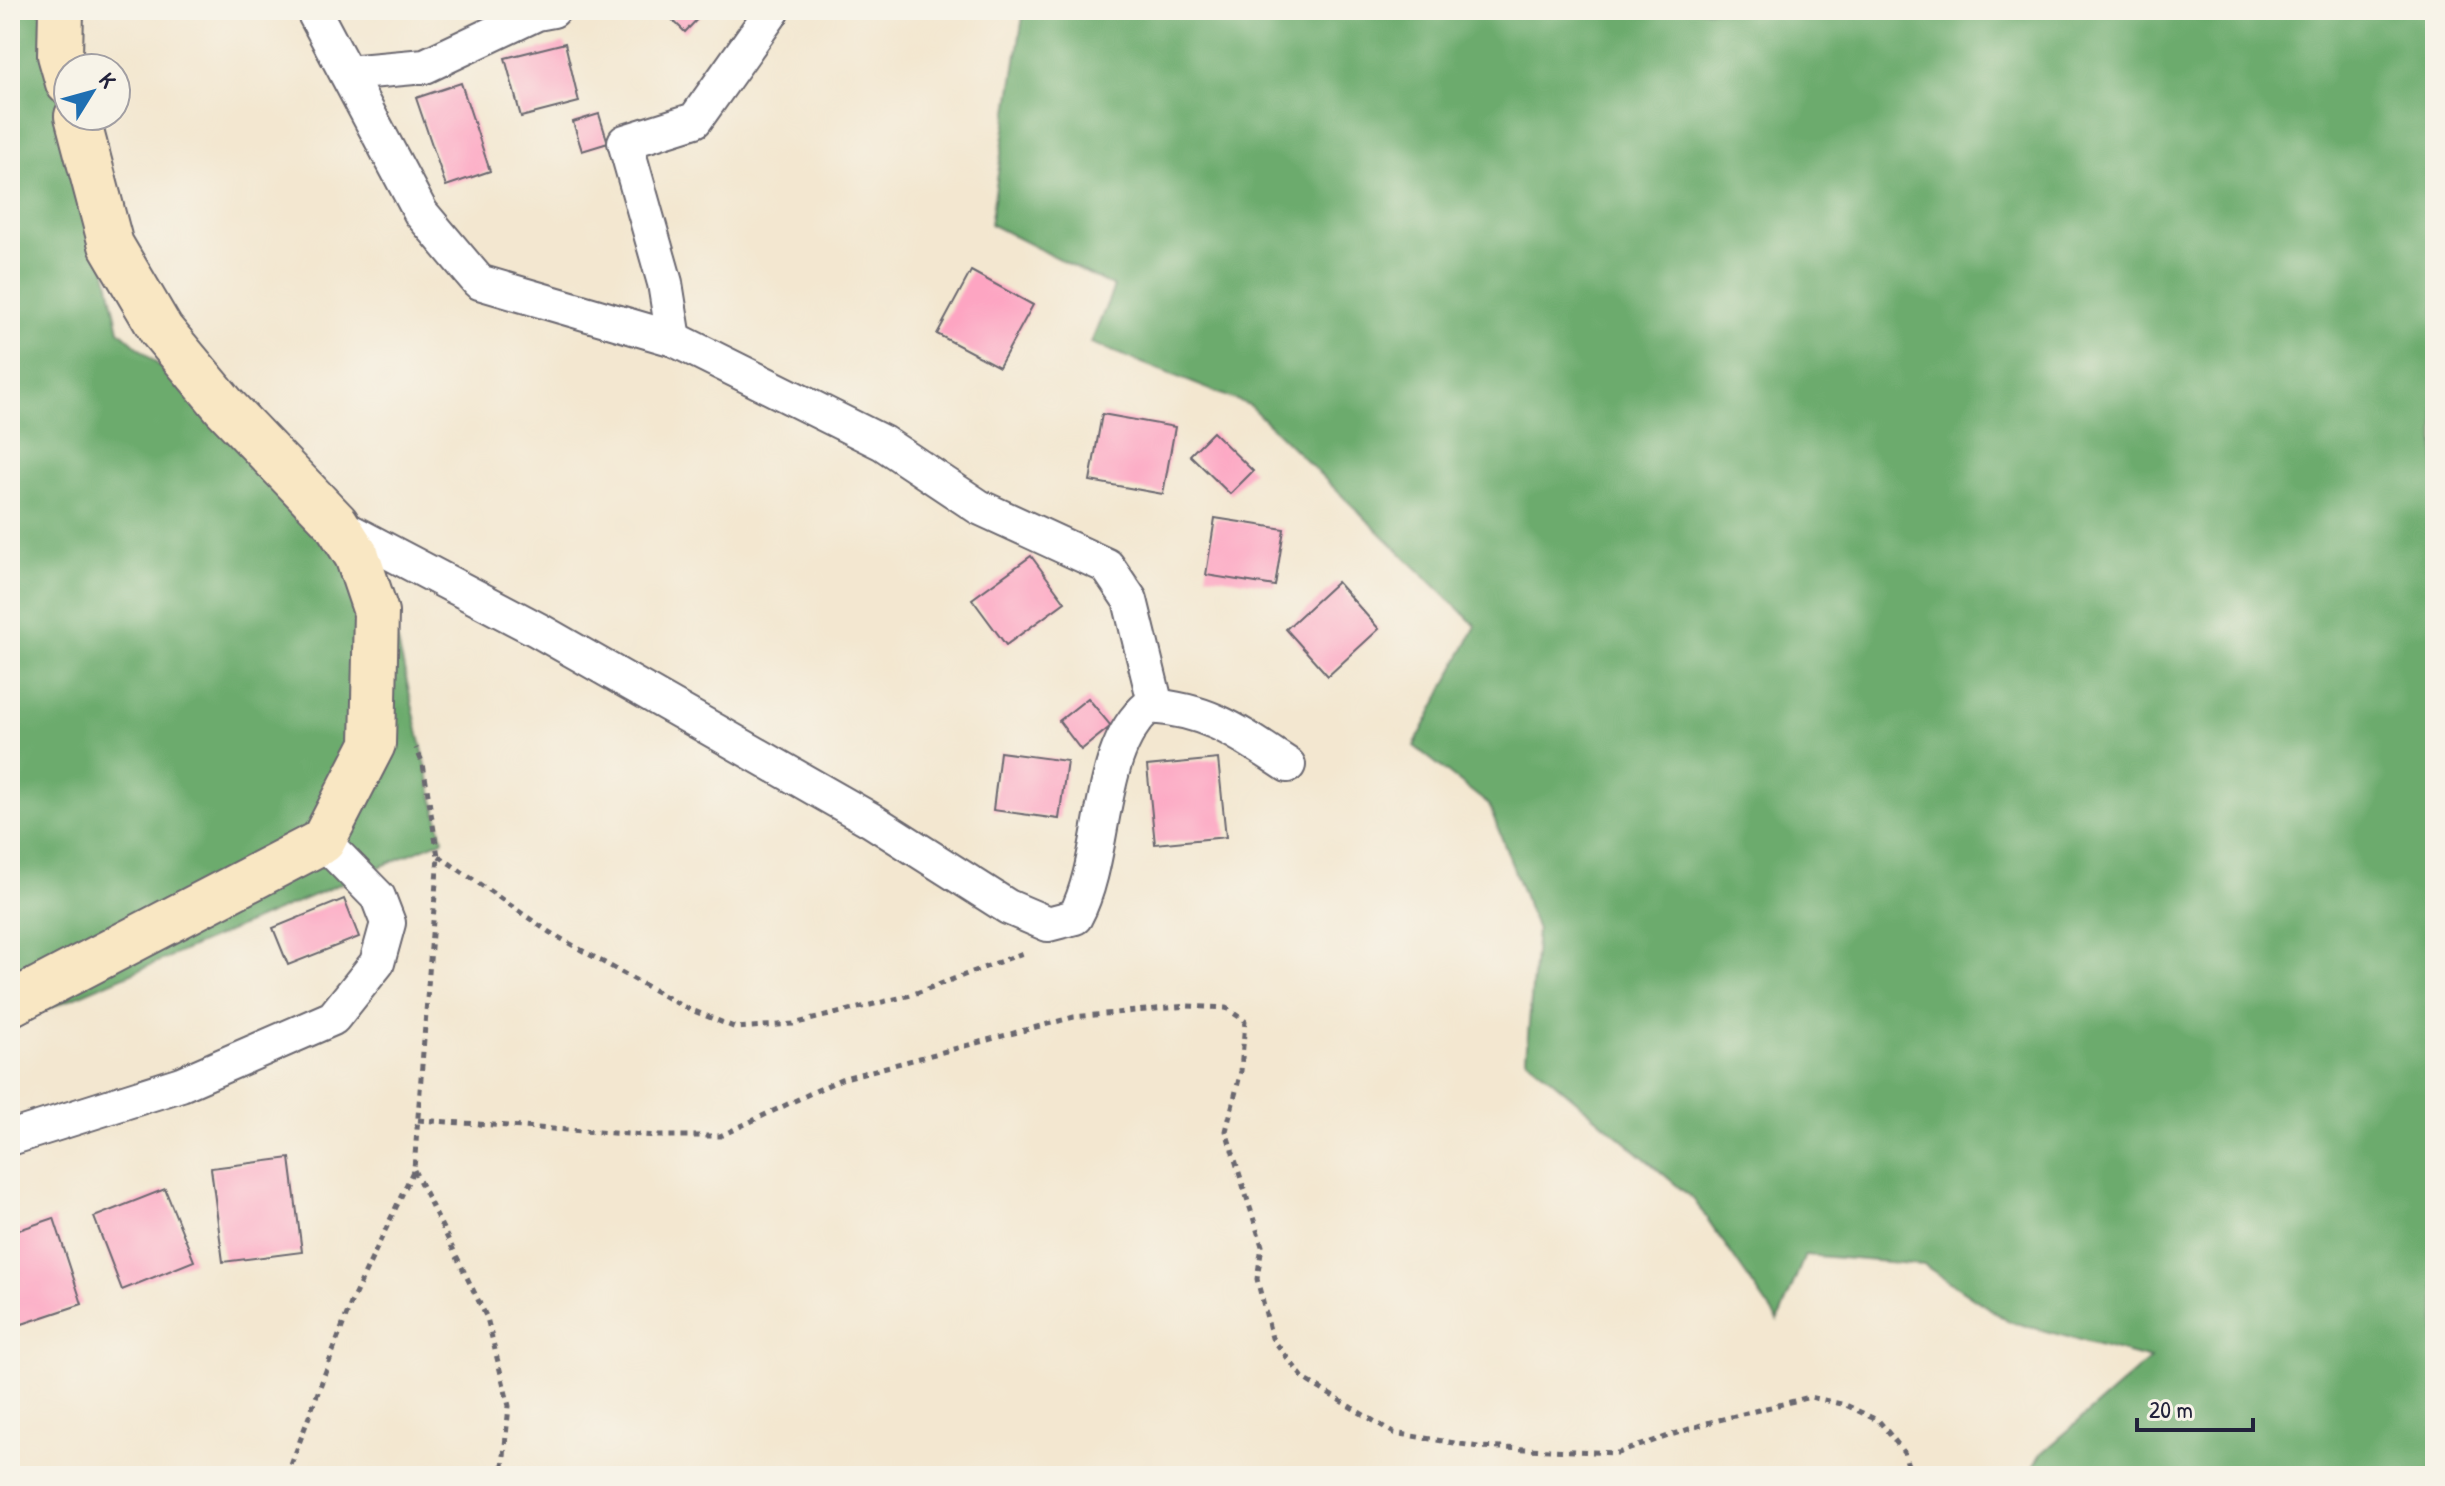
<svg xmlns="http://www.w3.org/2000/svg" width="2445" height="1486" font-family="'Patrick Hand',sans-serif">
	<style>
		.forest { fill: #6cab6d; stroke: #476654; stroke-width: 2 }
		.building { fill: #fda5c2 }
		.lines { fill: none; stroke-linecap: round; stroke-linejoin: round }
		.street-casing { stroke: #6b676f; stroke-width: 38 }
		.secondary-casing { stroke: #6b676f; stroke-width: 48 }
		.path { stroke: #6b676f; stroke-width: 5; stroke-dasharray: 6 6; stroke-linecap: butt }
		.street { stroke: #fff; stroke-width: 34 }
		.secondary { stroke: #f9e7c3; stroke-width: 44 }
	</style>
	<rect width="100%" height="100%" fill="#f7f3e8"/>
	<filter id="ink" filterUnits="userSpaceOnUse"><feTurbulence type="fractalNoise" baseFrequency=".0125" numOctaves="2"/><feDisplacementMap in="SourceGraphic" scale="16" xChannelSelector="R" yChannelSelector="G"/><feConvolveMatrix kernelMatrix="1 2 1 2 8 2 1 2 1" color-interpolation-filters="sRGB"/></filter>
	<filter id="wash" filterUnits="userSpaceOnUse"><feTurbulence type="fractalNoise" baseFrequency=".006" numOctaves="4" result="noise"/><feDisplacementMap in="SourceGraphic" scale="32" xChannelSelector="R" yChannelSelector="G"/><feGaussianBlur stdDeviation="1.8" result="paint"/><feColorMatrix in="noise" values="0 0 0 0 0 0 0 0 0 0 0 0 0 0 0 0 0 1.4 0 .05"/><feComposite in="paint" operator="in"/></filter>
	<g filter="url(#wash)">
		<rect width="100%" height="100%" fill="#f3e7d0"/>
		<!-- forest -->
		<g class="forest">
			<path d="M10,10H54L72,116L119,330L380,564L443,840L10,1025Z"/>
			<path d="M1024,10H2435V1476H2028L2040,1455L2150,1359L2008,1321L1924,1265L1805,1255L1778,1321L1694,1200L1526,1058L1537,930L1489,805L1414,746L1476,626L1249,405L1091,343L1114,287L990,224Z"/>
		</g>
		<g id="blocks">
			<!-- building -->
			<g class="building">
				<path d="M662,10H706L685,32Z"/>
				<path d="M565,43L579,102L521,117L505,58Z"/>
				<path d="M461,83L490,171L446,186L416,98Z"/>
				<path d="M599,114L608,143L582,151L573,122Z"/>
				<path d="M971,271L1033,305L999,367L937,334Z"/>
				<path d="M1102,414L1175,427L1163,494L1090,481Z"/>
				<path d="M1213,432L1253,471L1230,494L1190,455Z"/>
				<path d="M1215,518L1284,529L1275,586L1206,575Z"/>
				<path d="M1031,556L1065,602L1006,645L972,599Z"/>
				<path d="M1337,582L1379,629L1328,676L1286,629Z"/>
				<path d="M1088,698L1111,726L1081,750L1059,721Z"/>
				<path d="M1000,752L1067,761L1059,819L993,810Z"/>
				<path d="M1218,759L1226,837L1155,844L1147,766Z"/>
				<path d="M344,899L359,937L288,965L273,928Z"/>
				<path d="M290,1158L302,1252L223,1262L211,1168Z"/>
				<path d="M165,1189L194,1261L122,1290L94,1217Z"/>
				<path d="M54,1218L82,1304L10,1328V1233Z"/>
			</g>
		</g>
	</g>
	<g filter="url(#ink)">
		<use href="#blocks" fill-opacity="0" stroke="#6b676f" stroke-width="2"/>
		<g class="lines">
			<defs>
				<g id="street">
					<path d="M313,10L421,213L479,282L674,339L883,443L979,507L1107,566L1130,600L1156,706"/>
					<path d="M347,73L425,66L537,13L553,10"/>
					<path d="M674,339L665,283L625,142L695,120L773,10"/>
					<path d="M336,524L538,630L871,820L1008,907L1048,924L1075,917C1108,856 1095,750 1149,706C1210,710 1239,733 1288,765"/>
					<path d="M10,1138L181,1084L333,1018L377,963L388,923L378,897L323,841"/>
				</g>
				<g id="secondary">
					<path d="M61,10L60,55L68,83"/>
					<path d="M10,1004L323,841L373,744L376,612L357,556L336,523L225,407L161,330L111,245L77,116"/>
				</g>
			</defs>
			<!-- street casing -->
			<use href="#street" class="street-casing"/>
			<!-- secondary casing -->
			<use href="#secondary" class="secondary-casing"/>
			<!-- path -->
			<g class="path">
				<path d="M439,856L549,932L682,1006L736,1028L793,1024L911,995L1023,953"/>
				<path d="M418,1120L658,1136H720L841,1079L1074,1017L1187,1006L1226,1008L1245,1021L1241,1071L1226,1131L1262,1246L1257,1279L1272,1338L1304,1379L1394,1433L1479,1447L1618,1453L1707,1423L1810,1397L1846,1405L1879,1421L1904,1452L1911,1476"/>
				<path d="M414,1170L487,1318L509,1406L502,1476"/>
				<path d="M287,1476L351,1303L414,1169L438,856L423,764L416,748"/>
			</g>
			<!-- street -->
			<use href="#street" class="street"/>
			<!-- secondary -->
			<use href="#secondary" class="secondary"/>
		</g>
	</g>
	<!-- margin -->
	<rect width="2445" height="1486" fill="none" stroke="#f7f3e8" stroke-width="40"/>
	<!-- north arrow -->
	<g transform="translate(92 92) rotate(53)"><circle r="38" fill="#f7f3e8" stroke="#a29fa3" stroke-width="2"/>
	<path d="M0-6L14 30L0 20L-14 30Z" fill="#1f6fb2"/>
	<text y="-12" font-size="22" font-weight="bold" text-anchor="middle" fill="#22223b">K</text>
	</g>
	<!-- scale -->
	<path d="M2137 1418v12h116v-12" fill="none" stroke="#22223b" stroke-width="4"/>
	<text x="2149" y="1418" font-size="24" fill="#22223b" stroke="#f7f3e8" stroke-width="6" paint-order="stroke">20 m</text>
</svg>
